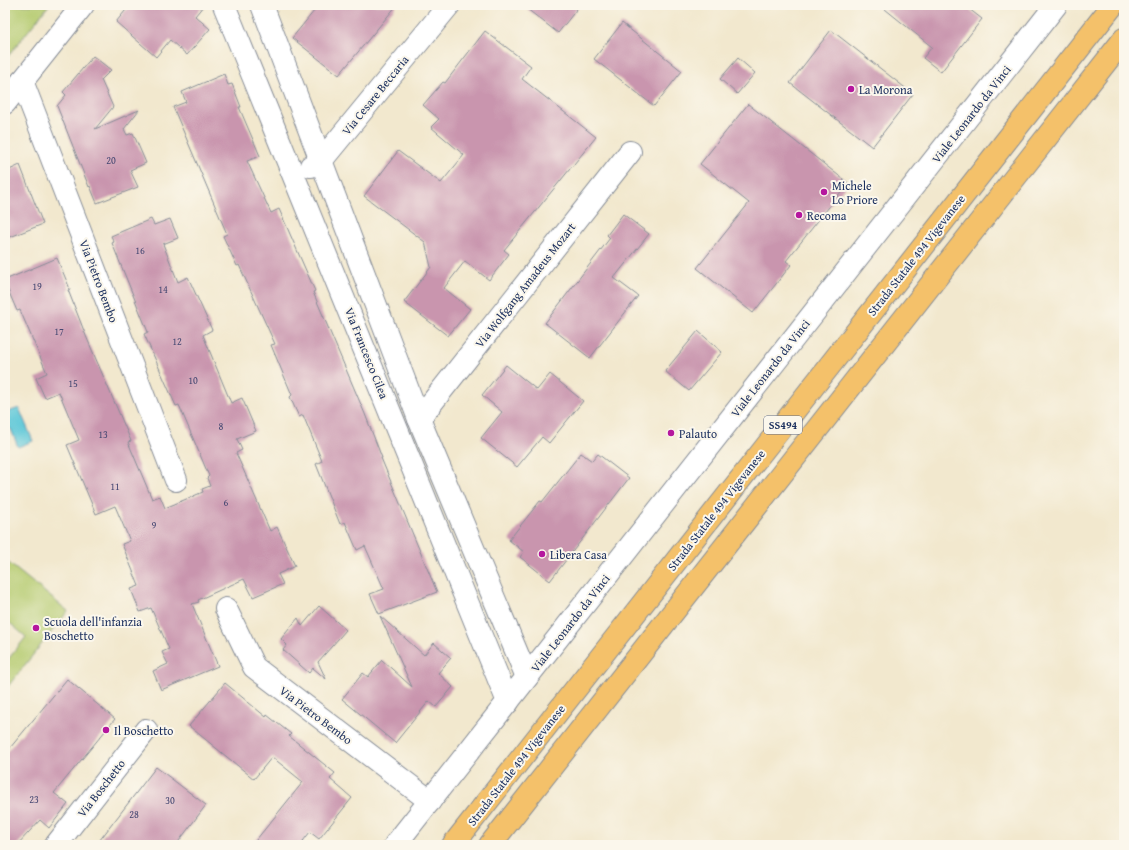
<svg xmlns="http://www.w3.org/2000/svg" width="1129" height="850" font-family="'Gentium Book Plus',serif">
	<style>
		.green { fill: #b5cb6f; stroke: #687d66 }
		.water { fill: #5ec8d8; stroke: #3c7c9b }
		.building { fill: #c995ae }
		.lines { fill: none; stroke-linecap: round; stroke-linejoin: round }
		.minor-casing { stroke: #868c96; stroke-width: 24 }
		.primary-casing { stroke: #868c96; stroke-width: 24 }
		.minor { stroke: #fff; stroke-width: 22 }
		.primary { stroke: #f4c16a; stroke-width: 22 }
		.poi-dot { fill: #b5179e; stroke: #fbf7ec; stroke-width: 1.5 }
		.labels { text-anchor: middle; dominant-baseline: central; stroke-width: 4; stroke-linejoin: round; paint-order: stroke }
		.number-label { font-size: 10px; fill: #464872 }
		.shield { fill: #fbf7ec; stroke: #5e6b89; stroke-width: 1 }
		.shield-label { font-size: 11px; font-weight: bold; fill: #1b2f5e }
		.poi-label { font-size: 12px; fill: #1b2f5e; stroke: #fbf7ec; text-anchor: start }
		.street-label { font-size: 12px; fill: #1b2f5e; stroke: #fbf7ec }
	</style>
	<rect width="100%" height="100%" fill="#fbf7ec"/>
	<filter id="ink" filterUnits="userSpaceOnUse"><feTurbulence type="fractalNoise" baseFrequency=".025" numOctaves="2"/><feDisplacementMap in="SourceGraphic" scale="8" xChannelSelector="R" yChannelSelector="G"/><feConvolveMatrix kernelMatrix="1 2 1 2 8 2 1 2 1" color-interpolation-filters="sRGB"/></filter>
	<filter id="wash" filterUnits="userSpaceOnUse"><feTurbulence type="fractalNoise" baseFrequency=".012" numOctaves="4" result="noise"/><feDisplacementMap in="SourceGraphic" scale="16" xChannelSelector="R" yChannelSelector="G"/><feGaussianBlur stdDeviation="0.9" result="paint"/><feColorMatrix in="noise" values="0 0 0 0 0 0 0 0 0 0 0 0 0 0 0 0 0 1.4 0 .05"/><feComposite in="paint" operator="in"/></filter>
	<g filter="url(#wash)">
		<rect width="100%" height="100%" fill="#f2e8ce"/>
		<!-- green -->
		<g class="green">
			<path d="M5,5H49L5,60Z"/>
			<path d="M5,560L68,611L5,690V663L26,637L5,619Z"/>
		</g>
		<!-- water -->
		<path class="water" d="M19,408L33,441L18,447L11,429L5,428V413Z"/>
		<g id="blocks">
			<!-- building -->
			<g class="building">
				<path d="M130,5H204L195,16L210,29L187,55L170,40L156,57L116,22Z"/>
				<path d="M319,5H397L339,75L292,38Z"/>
				<path d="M522,5H580L558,33Z"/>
				<path d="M880,5H964L982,19L941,72L923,58L932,47Z"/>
				<path d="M622,23L682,71L654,106L594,59Z"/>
				<path d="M831,30L913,94L872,147L790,83Z"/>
				<path d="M485,31L531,66L522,79L596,137L504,250L509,254L489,280L465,261L444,288L470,309L448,336L404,302L431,267L425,242L364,196L398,151L441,183L464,155L431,127L439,119L423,105L443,82L445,83Z"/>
				<path d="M93,56L111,70L101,80L113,107L95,129L139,110L124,129L127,135L133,133L146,163L130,170L138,187L97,203L90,186L89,187L57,106L66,95L63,92Z"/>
				<path d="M738,58L755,73L737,94L720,79Z"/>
				<path d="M224,74L228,85L232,84L241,107H239L260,156L247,161L271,213L279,209L300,257L315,291L313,292L365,414L382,458H381L437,592L379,614L370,594L384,589L365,546L357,550L345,522L340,524L316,464L322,461L303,415L299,417L290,397L292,395L271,345L275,344L239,265L237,266L223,236L227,234L173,107L186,102L182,92Z"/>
				<path d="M748,104L848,183L786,261L791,265L753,313L697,268L749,203L700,164Z"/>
				<path d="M20,165L43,224L5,239V172Z"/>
				<path d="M623,214L649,234L614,278L638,296L590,358L545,323L610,238L607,235Z"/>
				<path d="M151,219L154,225L170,219L178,238L163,244L178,282L188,277L212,330L203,335L231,403L242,398L256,431L237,439L242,450L236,453L270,531L277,527L295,566L278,574L283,584L253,597L244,579L198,600L199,602L192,604L218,666L161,690L153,671L168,664L162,652L169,649L151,608L140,612L131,589L139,586L122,544L130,541L115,506L96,514L67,445L79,440L59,392L45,398L36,378L47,373L20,310L17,311L5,283V280L57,258L70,289L68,290L86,336L131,441L128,442L152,499L160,496L165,508L203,492L202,489L210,486L207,478L209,476L179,405L176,406L144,334L148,332L112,243L114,242L111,236Z"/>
				<path d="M698,331L722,352L689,391L665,371Z"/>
				<path d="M506,365L537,390L550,374L583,401L549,443L542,437L517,467L481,438L502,412L482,395Z"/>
				<path d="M581,453L592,461L598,454L629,478L550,581L520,557L524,552L509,540L540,501L542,502Z"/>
				<path d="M319,606L346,630L318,662L326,679L313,668L309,673L283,650L287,645L281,639L298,618L302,626Z"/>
				<path d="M380,616L424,655L434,643L451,658L438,673L453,687L436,707L429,701L395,743L342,699L363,673L368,677L382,660L412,687Z"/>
				<path d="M67,679L115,719L54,793L68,804L49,828L40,820L17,845H5V754Z"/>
				<path d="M225,683L266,717L267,715L291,734L289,736L335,773L330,779L352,798L319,839L310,832L300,845H252L303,782L272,757L254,779L189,726Z"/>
				<path d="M156,767L206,805L176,845H96Z"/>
			</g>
		</g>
	</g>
	<g filter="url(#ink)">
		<use href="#blocks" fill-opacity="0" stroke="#868c96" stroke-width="1"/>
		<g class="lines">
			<defs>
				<g id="minor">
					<path d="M224,5L508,702"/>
					<path d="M262,5L419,419L527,677"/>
					<path d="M22,81L176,480"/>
					<path d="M5,103L83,5"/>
					<path d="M311,166L321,161L449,5"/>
					<path d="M419,419L630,152"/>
					<path d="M226,609L254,667L430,801"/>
					<path d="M56,845L146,730"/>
					<path d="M395,845L1056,5"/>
				</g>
				<g id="primary">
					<path d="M453,845L1113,5"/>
					<path d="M490,845L1124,39"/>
				</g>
			</defs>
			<!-- minor casing -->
			<use href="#minor" class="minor-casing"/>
			<!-- primary casing -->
			<use href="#primary" class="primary-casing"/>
			<!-- minor -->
			<use href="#minor" class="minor"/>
			<!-- primary -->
			<use href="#primary" class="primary"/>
		</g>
	</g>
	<!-- markers -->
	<g class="poi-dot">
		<circle cx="851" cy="89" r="4"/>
		<circle cx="824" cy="192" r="4"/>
		<circle cx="799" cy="215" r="4"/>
		<circle cx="671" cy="433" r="4"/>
		<circle cx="542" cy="554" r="4"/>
		<circle cx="36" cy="628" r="4"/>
		<circle cx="106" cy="730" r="4"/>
	</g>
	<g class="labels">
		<!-- number labels -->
		<g class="number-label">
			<text x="111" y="160">20</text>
			<text x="140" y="250">16</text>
			<text x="37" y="286">19</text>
			<text x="163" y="289">14</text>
			<text x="59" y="331">17</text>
			<text x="177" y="341">12</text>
			<text x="193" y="380">10</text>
			<text x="73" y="383">15</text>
			<text x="221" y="426">8</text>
			<text x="103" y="434">13</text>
			<text x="115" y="486">11</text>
			<text x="226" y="502">6</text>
			<text x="154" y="525">9</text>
			<text x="34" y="799">23</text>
			<text x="170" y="800">30</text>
			<text x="134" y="814">28</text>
		</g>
		<!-- shield labels -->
		<rect class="shield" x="764" y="416" width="38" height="18" rx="3"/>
		<g class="shield-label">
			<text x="783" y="425">SS494</text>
		</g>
		<!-- poi labels -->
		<g class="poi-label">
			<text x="859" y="89">La Morona</text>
			<text x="832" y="185">Michele<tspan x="832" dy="14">Lo Priore</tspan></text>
			<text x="807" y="215">Recoma</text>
			<text x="679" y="433">Palauto</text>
			<text x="550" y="554">Libera Casa</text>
			<text x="44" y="621">Scuola dell'infanzia<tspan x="44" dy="14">Boschetto</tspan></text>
			<text x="114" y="730">Il Boschetto</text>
		</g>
		<!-- street labels -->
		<g class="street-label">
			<text transform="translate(375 95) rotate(-51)">Via Cesare Beccaria</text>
			<text transform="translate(971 114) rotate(-52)">Viale Leonardo da Vinci</text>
			<text transform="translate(916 255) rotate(-52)">Strada Statale 494 Vigevanese</text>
			<text transform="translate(99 281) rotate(69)">Via Pietro Bembo</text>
			<text transform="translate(525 285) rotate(-52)">Via Wolfgang Amadeus Mozart</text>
			<text transform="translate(367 353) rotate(68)">Via Francesco Cilea</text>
			<text transform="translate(770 368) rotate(-52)">Viale Leonardo da Vinci</text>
			<text transform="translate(716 510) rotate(-52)">Strada Statale 494 Vigevanese</text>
			<text transform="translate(570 623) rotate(-52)">Viale Leonardo da Vinci</text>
			<text transform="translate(316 715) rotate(37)">Via Pietro Bembo</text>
			<text transform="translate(516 765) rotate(-52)">Strada Statale 494 Vigevanese</text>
			<text transform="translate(101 788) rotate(-52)">Via Boschetto</text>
		</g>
	</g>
	<!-- margin -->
	<rect width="1129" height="850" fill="none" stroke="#fbf7ec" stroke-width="20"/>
</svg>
